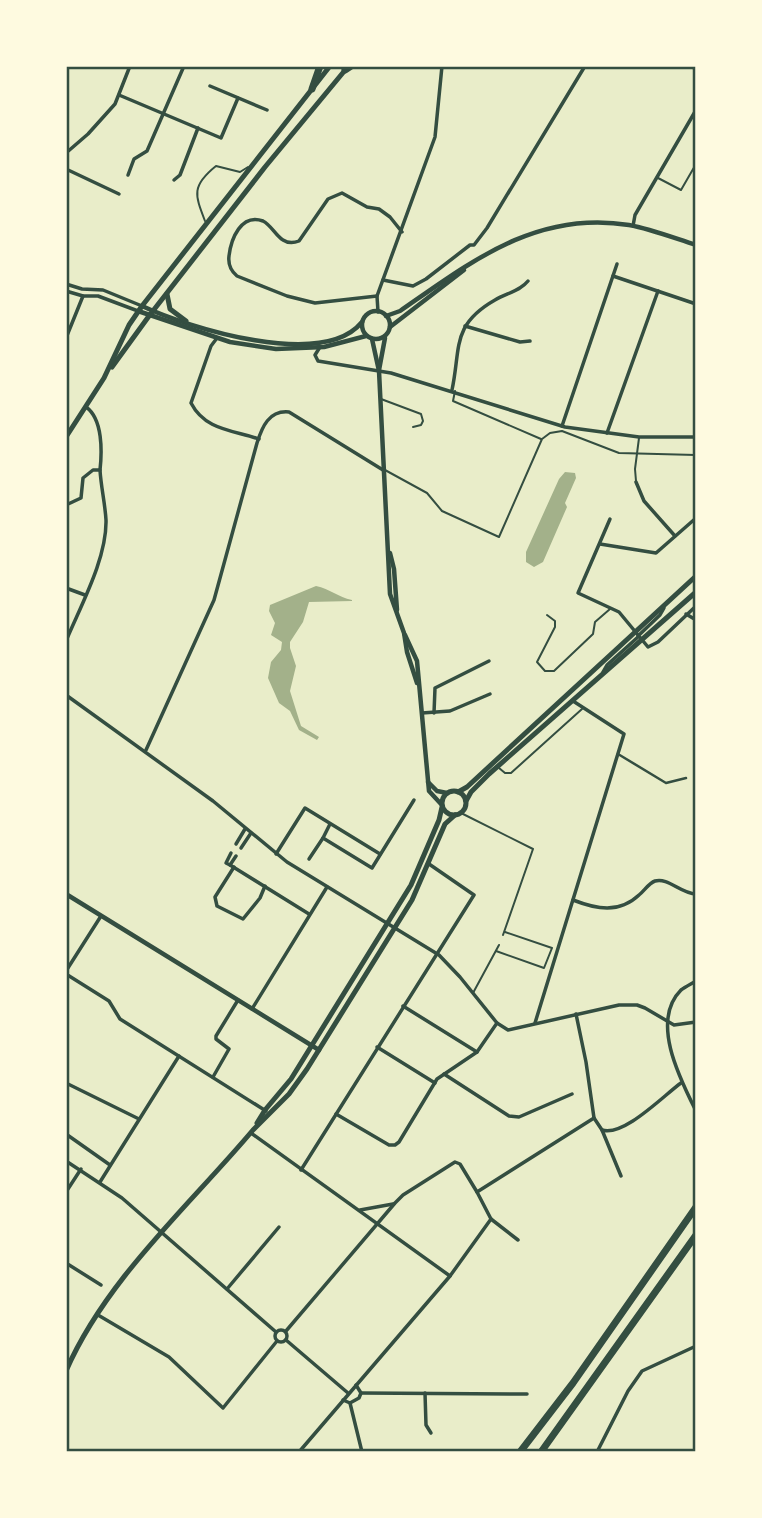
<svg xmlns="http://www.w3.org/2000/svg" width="762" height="1518" font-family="'Source Sans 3',sans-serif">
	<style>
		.water { fill: #a3b18a }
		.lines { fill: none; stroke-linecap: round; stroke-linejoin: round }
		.service { stroke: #344e41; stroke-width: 2 }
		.pedestrian { stroke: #344e41; stroke-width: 2.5 }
		.minor { stroke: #344e41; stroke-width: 3.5 }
		.tertiary { stroke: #344e41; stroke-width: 4.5 }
		.secondary { stroke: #344e41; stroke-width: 5 }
		.motorway { stroke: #344e41; stroke-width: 7 }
		.neatline { fill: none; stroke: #344e41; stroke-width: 2.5 }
	</style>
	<rect width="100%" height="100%" fill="#e9edc9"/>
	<!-- water -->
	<g class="water">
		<path d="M565,472L575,473L576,478L565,503L567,507L543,562L534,567L526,562V552L559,479Z"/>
		<path d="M316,586C330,589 338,597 352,600V601L309,602L303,622L290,642V648L296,666L290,691L301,726L319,737L317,740L299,730L290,711L279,703L268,678L271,662L281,650L282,642L271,635L275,623L269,611L270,605Z"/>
	</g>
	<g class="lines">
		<!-- service -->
		<g class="service">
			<path d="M658,178L681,190L696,164"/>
			<path d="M205,221C195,195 191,186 216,166L240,172L248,167"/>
			<path d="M455,391L453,401L541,439"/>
			<path d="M381,399L421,414L423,421L421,425L413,427"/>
			<path d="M385,470L427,493L442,511L499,537L542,439L550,433L562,431L619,453L696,455"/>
			<path d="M636,481L635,469L639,438"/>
			<path d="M547,615L555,621V627L537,662L545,671H554L593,634L595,622L610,609"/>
			<path d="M499,768L505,773H511L582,709"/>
			<path d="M461,813L533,849L503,935"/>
			<path d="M496,951L544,968L552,948L505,932"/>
			<path d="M473,993L499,945"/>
		</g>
		<!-- pedestrian -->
		<path class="pedestrian" d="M618,754L666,783L686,778"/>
		<!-- minor -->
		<g class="minor">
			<path d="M686,66L696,68"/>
			<path d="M210,86L267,110"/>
			<path d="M119,95L221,138L238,98"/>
			<path d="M66,153L88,134L115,104L130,66"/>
			<path d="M66,169L119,194"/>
			<path d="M128,175L134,159L147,151L184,66"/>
			<path d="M174,180L180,175L198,128"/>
			<path d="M633,226L635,215L696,110"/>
			<path d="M613,276L696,304"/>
			<path d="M383,280L413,286L426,279L470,245H474L487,228L585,66"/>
			<path d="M66,284L82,289L103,290L142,306"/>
			<path d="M66,291L83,296H98L138,311"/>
			<path d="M377,296L315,303L287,296L237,276C231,271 228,264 229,256C231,239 241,213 263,221C271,225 276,236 283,240C289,244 294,243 299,241L328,199L342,193L367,207L379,209L390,217L402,232"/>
			<path d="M378,312L377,296L435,137L442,66"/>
			<path d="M465,326L520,342L530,341"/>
			<path d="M66,338L83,296"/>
			<path d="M217,338L211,346L191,403C205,430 232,430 259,439"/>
			<path d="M320,347L315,355L318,361L391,373L565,427L639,437H696"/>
			<path d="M452,390C461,348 451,325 495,300C507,293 520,291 528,281"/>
			<path d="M562,426L617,264"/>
			<path d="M607,433L658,291"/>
			<path d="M636,482L644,501L675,536"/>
			<path d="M66,505L81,498L83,478L93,470H100C102,452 103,419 86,407"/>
			<path d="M610,519L578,593L619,612L648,647L658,642L696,606"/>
			<path d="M600,544L656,553L696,518"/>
			<path d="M66,588L85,595"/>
			<path d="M686,614L696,620"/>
			<path d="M638,636L660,615L664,608"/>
			<path d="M66,641C81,605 107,558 106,520C105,503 101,487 100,470"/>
			<path d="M603,672L607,665L638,637"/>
			<path d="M66,695L213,801L287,862L439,955L460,977L497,1023L508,1030L619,1005H637L645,1008L674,1025L696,1022"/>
			<path d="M422,713L450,711L490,694"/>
			<path d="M434,713L435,688L489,661"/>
			<path d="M146,750L214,600L257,443C262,427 269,410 289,412L383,470"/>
			<path d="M323,838L330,824"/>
			<path d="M236,844L245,829"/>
			<path d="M241,848L251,833"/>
			<path d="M276,854L305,808L380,854"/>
			<path d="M236,856L230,865L309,914"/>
			<path d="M309,859L323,838L372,868L414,800"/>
			<path d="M230,865L226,863L231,853"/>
			<path d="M234,867L215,897L217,906L243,919L260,898L265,886"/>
			<path d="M573,900C596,909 619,914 639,895C644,891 649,883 655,881C668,877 681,894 696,894"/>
			<path d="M66,971L101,916"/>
			<path d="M66,974L109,1001L120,1019L266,1111"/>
			<path d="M696,981C691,984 685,987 681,990C650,1021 680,1079 696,1111"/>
			<path d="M403,1006L477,1052"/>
			<path d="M252,1009L327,887"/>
			<path d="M576,1014L586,1062L594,1118L602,1130L621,1176"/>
			<path d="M535,1023L624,734L573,701"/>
			<path d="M66,1038V1041"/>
			<path d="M377,1047L435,1083"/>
			<path d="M444,1074L509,1116L519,1117L572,1094"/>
			<path d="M213,1077L229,1049L216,1039V1036L238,1000"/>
			<path d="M66,1083L139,1119"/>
			<path d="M336,1114L389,1145H395L399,1142L437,1079L477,1052L497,1023"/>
			<path d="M602,1130C624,1137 664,1095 681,1083"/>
			<path d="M251,1133L450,1276"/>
			<path d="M66,1134L110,1165"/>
			<path d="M66,1161L122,1198L276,1332"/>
			<path d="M301,1170L474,895L429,864"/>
			<path d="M100,1182L179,1056"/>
			<path d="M66,1192L81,1169"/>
			<path d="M360,1210L393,1204"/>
			<path d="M491,1219L518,1240"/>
			<path d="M66,1263L101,1285"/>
			<path d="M227,1289L279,1227"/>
			<path d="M98,1315L169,1357L223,1408L277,1341"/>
			<circle cx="281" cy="1336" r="6"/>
			<path d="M286,1331L395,1203L403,1195L455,1162L460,1164L477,1192L594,1118"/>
			<path d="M286,1340L348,1393"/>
			<path d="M361,1393L527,1394"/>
			<path d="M425,1393L426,1425L431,1433"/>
			<path d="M343,1400L350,1403L359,1398L361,1393L356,1385"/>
			<path d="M350,1403L362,1452"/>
			<path d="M299,1452L450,1276L491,1219L477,1192"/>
			<path d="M597,1452L628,1391L642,1371L696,1346"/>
		</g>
		<!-- tertiary -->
		<g class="tertiary">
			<path d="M142,306C189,328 323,370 362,322"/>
			<path d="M138,311L230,342L276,349L324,347L366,336"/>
			<circle cx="376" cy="325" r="14"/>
			<path d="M386,316L400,311C471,262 536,210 629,225C651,229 674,238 696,245"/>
			<path d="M390,327L464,270"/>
			<path d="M372,339L379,371L390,594L404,633L407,652L417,683"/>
			<path d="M379,370L385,338"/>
			<path d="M390,553L394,569L397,610"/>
			<path d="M405,635L417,661L429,791L441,804"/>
			<path d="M428,782L437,791L447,793"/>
			<path d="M66,894L319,1050"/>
		</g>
		<!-- secondary -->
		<g class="secondary">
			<path d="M167,294L170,309L186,321"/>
			<path d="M112,367L149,316L265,167L346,69"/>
			<path d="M66,437L104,378L129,325L142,306L330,66"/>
			<circle cx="454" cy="803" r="12"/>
			<path d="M458,792L467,787L696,576"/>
			<path d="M466,801L471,792L489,774L696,592"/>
			<path d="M257,1123L265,1110L291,1079L411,885L439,820L442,807"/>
			<path d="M66,1371C106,1279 189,1206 253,1130L289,1094L307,1069L412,900L445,824L455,815"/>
		</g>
		<!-- motorway -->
		<g class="motorway">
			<path d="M345,70L351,66"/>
			<path d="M312,89L320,66"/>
			<path d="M520,1452L573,1383L696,1207"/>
			<path d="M541,1452L696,1235"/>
		</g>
	</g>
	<!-- border -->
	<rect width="762" height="1518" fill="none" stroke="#fefae0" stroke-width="136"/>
	<rect x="68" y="68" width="626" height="1382" class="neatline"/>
</svg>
